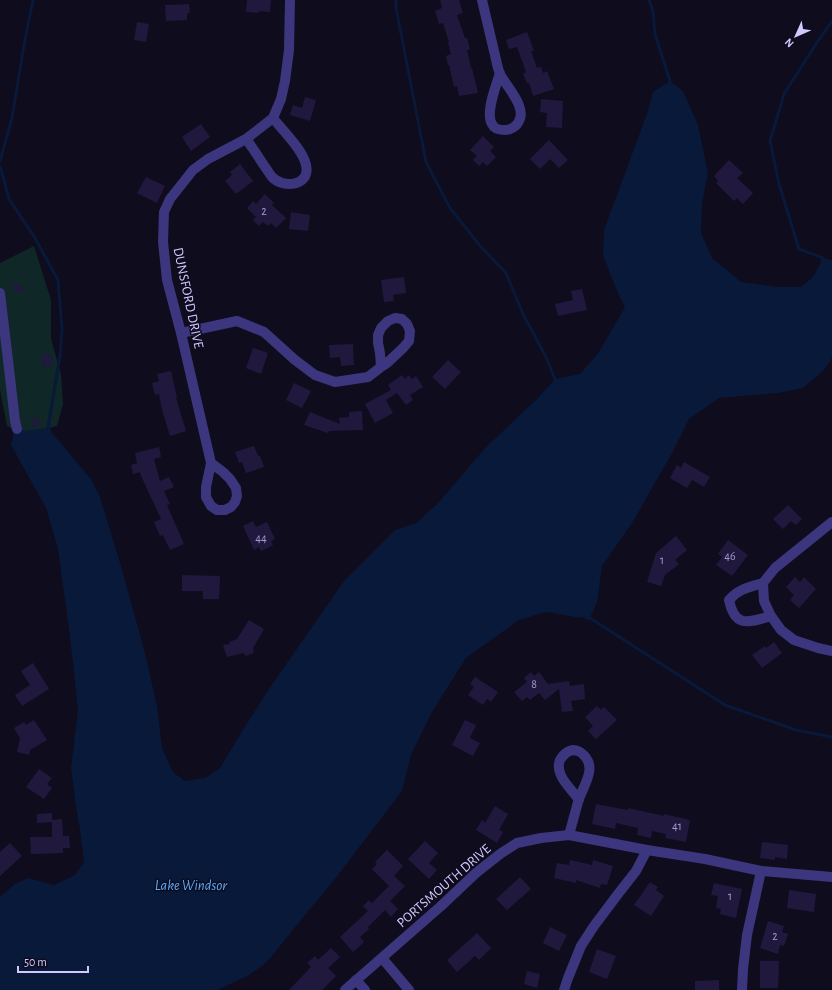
<svg xmlns="http://www.w3.org/2000/svg" width="832" height="990" font-family="'Alegreya Sans',sans-serif">
	<style>
		.green { fill: #0f2727 }
		.water { fill: #08193a }
		.lines { fill: none; stroke-linecap: round; stroke-linejoin: round }
		.stream { stroke: #08193a; stroke-width: 3 }
		.building { fill: #21183e }
		.minor { stroke: #3b367d; stroke-width: 10 }
		.labels { text-anchor: middle; dominant-baseline: central; stroke-width: 3; stroke-linejoin: round; paint-order: stroke }
		.number-label { font-size: 12px; fill: #a49ccf }
		.street-label { font-size: 14px; fill: #d0c8ff; stroke: #0f0c1d }
		.water-label { font-size: 15px; font-style: italic; fill: #56abff; stroke: #0f0c1d }
	</style>
	<rect width="100%" height="100%" fill="#0f0c1d"/>
	<!-- green -->
	<path class="green" d="M34,246L51,300V339L61,374L63,404L57,426C46,429 27,433 15,430C13,430 10,427 7,426L0,390V263Z"/>
	<!-- water -->
	<path class="water" d="M670,81L683,91L698,125L708,173L702,204L701,233L712,258L741,282L778,287H801L813,277L823,258L832,260V358L823,371L803,388L778,393L719,398L689,419L671,455L632,523L602,566L597,602L590,618L575,617L546,612L519,620L466,658L432,712L411,755L402,791L338,875L266,963L249,975L218,990H0V897L15,884L28,878L54,885L75,875L84,862L80,829L76,807L71,768L78,710L70,637L58,549L46,508L11,445L14,430L21,428L24,431L48,428L91,479L100,497L121,566L144,649L157,706L162,748L173,772L185,781L205,778L220,768L244,728L271,686L344,581L395,530L416,523L438,503L486,447L538,398L555,379L580,374L599,352L625,307L617,291L603,255L604,230L648,111L653,92Z"/>
	<g class="lines">
		<!-- stream -->
		<g class="stream">
			<path d="M396,0V8L426,162L450,208L481,247L506,273L523,314L546,357L555,379L556,383"/>
			<path d="M649,0L653,11L655,34L670,81V85"/>
			<path d="M0,161L12,118L24,45L33,0"/>
			<path d="M0,166L9,199L35,238L58,280L62,329L60,356L48,428L50,432"/>
			<path d="M822,261L823,258L799,249L779,184L770,141L784,94L816,44L832,21"/>
			<path d="M586,618H590L725,705L796,730L832,737"/>
		</g>
	</g>
	<!-- building -->
	<g class="building">
		<path d="M247,0H271L270,12L259,11V13L246,12Z"/>
		<path d="M440,0H459L463,13L457,15L465,38H467L470,49L467,50L471,68H472L478,93L459,96L457,86L454,87L449,65H448L446,56L451,54L448,43L449,42L443,23L439,24L435,11L442,8Z"/>
		<path d="M189,4L190,13H187V20L166,21L165,5Z"/>
		<path d="M137,22L149,24L146,42L134,40Z"/>
		<path d="M527,32L534,51H531L537,68L541,67L543,73L547,71L554,89L533,96L529,83H527L523,74L526,72L517,47L509,49L506,40Z"/>
		<path d="M305,97L316,100L310,121L290,115L293,105L302,108Z"/>
		<path d="M541,99L563,101L562,128L546,127L547,113L540,112Z"/>
		<path d="M201,124L210,137L191,151L182,137Z"/>
		<path d="M483,136L494,147L490,151L496,157L487,166L483,162L479,166L473,160L477,156L470,150Z"/>
		<path d="M549,140L568,160L559,168L550,159L540,169L530,159Z"/>
		<path d="M729,160L743,173L737,178L753,193L743,204L737,198L734,201L716,183L718,181L714,176Z"/>
		<path d="M240,164L253,181L236,194L225,181L232,175L230,172Z"/>
		<path d="M146,177L165,186L157,203L137,193Z"/>
		<path d="M265,194L274,203L272,205L286,218L276,228L271,223L268,226L263,222L259,226L253,220L256,217L247,208L253,201L256,204Z"/>
		<path d="M291,212L310,215L308,231L289,229Z"/>
		<path d="M404,277L406,293L393,295L394,301L384,302L381,280Z"/>
		<path d="M20,283L23,291L16,293L13,285Z"/>
		<path d="M582,289L587,310L558,316L555,304L573,300L571,291Z"/>
		<path d="M353,344L354,365L341,366L340,357L330,358L329,345Z"/>
		<path d="M253,348L268,353L261,374L246,368Z"/>
		<path d="M43,354L52,355L51,367L42,366Z"/>
		<path d="M448,360L461,372L445,389L432,377Z"/>
		<path d="M171,371L177,398H176L186,431L170,436L162,410L159,394L155,395L152,383L159,381L157,374Z"/>
		<path d="M402,375L405,379L409,375L412,379L416,376L423,387L410,395L413,400L406,405L397,393L386,400L393,413L375,423L365,404L391,390L388,385Z"/>
		<path d="M294,383L311,391L302,408L286,400Z"/>
		<path d="M362,411L363,430L329,431L328,433L304,425L310,412L340,424L339,418L349,417V412Z"/>
		<path d="M38,418L40,425L33,427L31,420Z"/>
		<path d="M254,446L258,456H260L264,467L246,473L242,462L239,463L235,452Z"/>
		<path d="M159,447L161,457L154,459L160,481L169,477L174,487L164,491L170,504L167,505L184,544L170,550L163,535L160,536L154,522L161,519L142,478V479L140,472L133,474L131,465L137,463L135,453Z"/>
		<path d="M684,462L710,477L704,487L692,480L687,488L670,478L677,465L681,468Z"/>
		<path d="M788,505L802,519L796,525L791,521L783,529L773,519Z"/>
		<path d="M253,521L256,527L267,522L275,539L271,541L273,545L261,551L259,547L254,550L243,526Z"/>
		<path d="M676,536L687,550L675,560L679,564L665,575L661,586L647,582L656,553Z"/>
		<path d="M728,540L748,555L732,576L716,565L722,557L718,554Z"/>
		<path d="M182,575L220,576L219,599H203V591H182Z"/>
		<path d="M795,577L800,582L804,577L816,589L799,608L790,600L794,595L786,587Z"/>
		<path d="M249,620L264,629L253,648L254,653L245,656L244,653L227,657L223,645L230,644L229,642L237,639Z"/>
		<path d="M774,642L782,653L762,668L752,655L765,646L766,648Z"/>
		<path d="M33,663L49,689L22,706L15,695L30,685L21,671Z"/>
		<path d="M531,672L534,676L539,672L548,684L569,681L570,686L584,684L585,699L571,701L573,711L562,712L559,689L545,700L539,693L530,700L527,697L522,701L514,692L527,682L524,678Z"/>
		<path d="M475,677L498,692L491,702L487,699L483,705L468,695L474,687L470,684Z"/>
		<path d="M597,706L601,710L604,707L617,720L596,739L588,731L593,726L585,717Z"/>
		<path d="M34,720L47,740L30,750L29,755L17,752L20,738L14,728L24,722L26,725Z"/>
		<path d="M465,720L476,725L470,738L480,743L473,756L452,745Z"/>
		<path d="M39,769L52,778L47,784L52,788L44,799L26,787Z"/>
		<path d="M596,804L628,810V808L664,816V814L690,820L686,842L665,838L666,834L652,831L651,838L637,835L638,828L616,823L615,829L592,824Z"/>
		<path d="M495,806L508,814L499,830L503,832L497,843L476,830L482,820L485,823Z"/>
		<path d="M52,813V820L62,819L63,836H69L70,848H63V853L31,854L30,837H52V822L37,823V814Z"/>
		<path d="M425,841L438,853L429,863L437,870L429,879L408,859Z"/>
		<path d="M762,842L788,845L787,859L775,857V860L760,858Z"/>
		<path d="M10,843L22,856L0,876V852Z"/>
		<path d="M387,850L403,866L394,876L405,886L390,901L398,909L391,917L385,910L368,927L369,929L360,937L364,942L353,952L340,937L368,911L363,906L369,900L372,903L389,886L372,869L377,864L375,862Z"/>
		<path d="M570,860L592,865L593,860L613,866L607,885L601,884L600,888L576,880V883L554,878L557,863L569,865Z"/>
		<path d="M520,877L531,889L507,910L496,899Z"/>
		<path d="M650,882L658,887L656,890L664,896L651,916L634,905Z"/>
		<path d="M714,883L742,889L736,918L720,914L721,909L716,908L718,896L711,895Z"/>
		<path d="M789,890L816,894L814,912L787,908Z"/>
		<path d="M768,921L784,926L782,932L788,934L784,946L780,945L778,954L760,948Z"/>
		<path d="M550,927L567,935L559,951L543,943Z"/>
		<path d="M477,933L491,948L479,960L475,956L457,972L447,960Z"/>
		<path d="M331,948L340,957L328,968L336,976L322,990H289L311,967L307,963L315,956L318,960Z"/>
		<path d="M597,949L616,956L607,979L589,972Z"/>
		<path d="M760,961H779L778,988H760Z"/>
		<path d="M527,971L540,974L537,988L524,984Z"/>
		<path d="M719,980V990H695V981Z"/>
	</g>
	<g class="lines">
		<!-- minor -->
		<g class="minor">
			<path d="M482,0C486,17 490,34 494,51C496,58 497,67 500,74C506,86 527,107 519,121C517,126 511,130 505,130C500,130 494,129 492,124C485,113 496,86 500,73"/>
			<path d="M246,139C252,147 258,156 263,164C266,168 269,173 272,177C283,189 311,186 306,165C303,150 283,131 273,118"/>
			<path d="M0,293L8,360L15,421L17,429"/>
			<path d="M181,333L237,321L264,332L295,360L315,375L335,382L368,377L381,367L387,363L403,348L409,341L410,331L407,324L402,319L395,318L388,321L381,328L378,335V343L380,353L381,367"/>
			<path d="M211,463L223,472L230,479L236,488L237,496L235,502L231,507L225,510H217L211,506L206,497V487L211,463L181,333L167,280L163,242L164,212L170,199L193,170L208,159L246,139L273,118L281,99L285,81L289,50L290,0"/>
			<path d="M832,522L775,568L763,583L764,601L771,616L781,630L794,640L818,648L832,651"/>
			<path d="M763,583C750,587 738,589 729,600C735,629 749,622 771,616"/>
			<path d="M569,835C572,824 575,813 578,802C583,785 600,766 580,752C575,749 570,750 566,753C563,755 562,757 560,760C554,775 571,788 579,800"/>
			<path d="M382,958L409,990"/>
			<path d="M356,980L365,990"/>
			<path d="M345,990L441,906L476,873L500,854L517,843L541,838L569,835L647,850L705,859L761,871L832,877"/>
			<path d="M564,990L568,978L581,946L594,926L618,894L636,871L647,850"/>
			<path d="M742,990L743,969L747,935L761,871"/>
		</g>
	</g>
	<g class="labels">
		<!-- number labels -->
		<g class="number-label">
			<text x="264" y="211">2</text>
			<text x="261" y="538">44</text>
			<text x="730" y="556">46</text>
			<text x="662" y="560">1</text>
			<text x="534" y="684">8</text>
			<text x="677" y="826">41</text>
			<text x="730" y="896">1</text>
			<text x="775" y="936">2</text>
		</g>
		<!-- street labels -->
		<g class="street-label">
			<text transform="translate(188 298) rotate(78)">DUNSFORD DRIVE</text>
			<text transform="translate(444 886) rotate(-41)">PORTSMOUTH DRIVE</text>
		</g>
		<!-- water labels -->
		<g class="water-label">
			<text x="191" y="885">Lake Windsor</text>
		</g>
	</g>
	<!-- north arrow -->
	<g transform="translate(796 36) rotate(225)" stroke="#0f0c1d" stroke-width="3" paint-order="stroke">
	<path d="M0-3L7 15L0 10L-7 15Z" fill="#d0c8ff"/>
	<text y="-6" font-size="11" font-weight="bold" text-anchor="middle" fill="#d0c8ff">N</text>
	</g>
	<!-- scale -->
	<path d="M18 966v6h70v-6" fill="none" stroke="#d0c8ff" stroke-width="2"/>
	<text x="24" y="966" font-size="12" fill="#d0c8ff" stroke="#0f0c1d" stroke-width="3" paint-order="stroke">50 m</text>
</svg>
